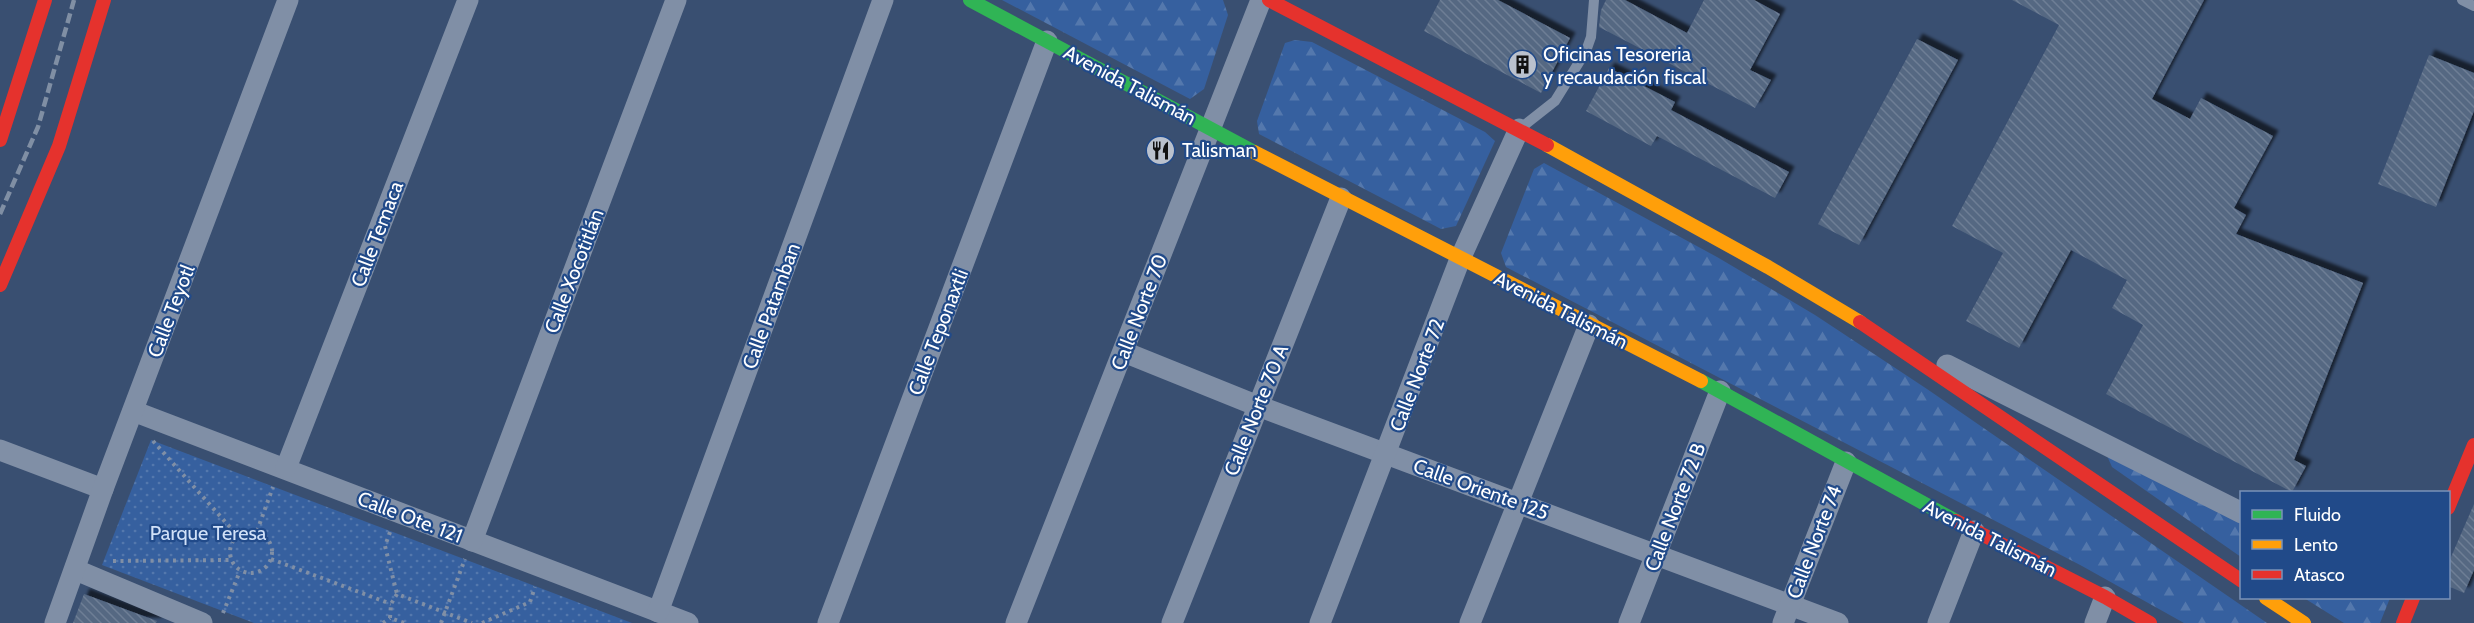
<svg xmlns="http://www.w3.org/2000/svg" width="2474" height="623" font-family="Cabin,sans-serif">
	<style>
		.green { fill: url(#green-dots) }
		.forest { fill: url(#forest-firs) }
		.building { fill: url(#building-back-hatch); filter: url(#shadow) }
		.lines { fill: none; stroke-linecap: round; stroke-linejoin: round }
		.path { stroke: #808fa6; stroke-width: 4; stroke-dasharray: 3 4.5; stroke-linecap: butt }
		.lane { stroke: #808fa6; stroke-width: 10 }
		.street { stroke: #808fa6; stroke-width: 21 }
		.fast { stroke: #30b455; stroke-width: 14 }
		.slow { stroke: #ff9f0a; stroke-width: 14 }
		.jam { stroke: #e5322d; stroke-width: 14 }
		.rail { stroke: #808fa4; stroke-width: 4.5; stroke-dasharray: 10 4.5; stroke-linecap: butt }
		.labels { text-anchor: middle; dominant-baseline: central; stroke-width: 4.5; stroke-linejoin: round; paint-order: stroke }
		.poi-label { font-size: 20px; fill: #fff; stroke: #214a89; text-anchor: start }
		.street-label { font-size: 20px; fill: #fff; stroke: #214a89 }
		.park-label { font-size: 20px; fill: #d1e1f8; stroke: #214a89 }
	</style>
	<defs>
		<pattern id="green-dots" width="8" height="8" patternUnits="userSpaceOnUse" patternTransform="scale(1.5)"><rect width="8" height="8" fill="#36609f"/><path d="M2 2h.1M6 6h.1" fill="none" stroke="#5478ad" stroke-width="1.8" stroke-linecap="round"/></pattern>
		<pattern id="forest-firs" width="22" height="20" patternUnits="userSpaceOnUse" patternTransform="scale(1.5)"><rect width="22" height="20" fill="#36609f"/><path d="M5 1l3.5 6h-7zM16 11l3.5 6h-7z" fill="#5478ad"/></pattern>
		<pattern id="building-back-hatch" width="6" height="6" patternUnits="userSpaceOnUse" patternTransform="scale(1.5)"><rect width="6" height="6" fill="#546782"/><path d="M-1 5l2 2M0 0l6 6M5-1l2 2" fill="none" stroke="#6e7e95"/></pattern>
		<filter id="shadow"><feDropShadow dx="5.5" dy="-5.5" stdDeviation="1.5" flood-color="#0009"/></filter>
	</defs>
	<rect width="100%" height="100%" fill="#394f71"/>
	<!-- green -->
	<path class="green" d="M151,440L632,623H254L102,565Z"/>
	<!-- forest -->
	<g class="forest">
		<path d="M1002,0H1223L1228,15L1204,89L1190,99Z"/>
		<path d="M1295,40L1312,42L1485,132L1495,141L1456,226L1441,229L1259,134L1257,121L1285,43Z"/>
		<path d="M1544,163L1717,257L1815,315L1927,389L2267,623H2184L2082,566L1506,267L1501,253L1534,169Z"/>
		<path d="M2104,449L2241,521V557L2112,467Z"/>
		<path d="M2304,598H2390L2380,623H2344Z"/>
	</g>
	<!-- building -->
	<g class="building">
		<path d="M1440,0H1498L1570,38L1541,93L1424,31Z"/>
		<path d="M1606,0H1625L1687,33L1704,0H1754L1780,14L1750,70L1771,80L1755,108L1599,27L1601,10Z"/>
		<path d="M2012,0H2204L2152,99L2190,119L2201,98L2273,136L2234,208L2246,215L2236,234L2363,283L2294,460L2306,466L2292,492L2106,394L2143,325L2112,308L2127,280L2071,250L2019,348L1966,321L2003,253L1952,226L2059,25Z"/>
		<path d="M1917,39L1958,60L1859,245L1818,224Z"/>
		<path d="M2429,55L2474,73V111L2436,207L2378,184Z"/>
		<path d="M1609,68L1675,102L1671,110L1789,172L1775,198L1657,136L1651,146L1586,111Z"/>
		<path d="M2474,504V570L2464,593L2448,586V564Z"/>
		<path d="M84,594L157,621L156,623H73Z"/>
	</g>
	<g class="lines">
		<!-- path -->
		<g class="path">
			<path d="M153,441L237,535"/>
			<circle cx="251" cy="552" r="21"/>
			<path d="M257,531L273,487"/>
			<path d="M390,532L385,546L397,594"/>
			<path d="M271,559L391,604"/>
			<path d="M113,561L231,560"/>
			<path d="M223,613L240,571"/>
			<path d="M383,623L390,618"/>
			<path d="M404,623L390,618L391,604L397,594L472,623"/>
			<path d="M441,623L465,559"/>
			<path d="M482,623L530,602L535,587"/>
		</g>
		<!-- lane -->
		<g class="lane">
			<path d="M2462,0L2474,6"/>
			<path d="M1522,127L1555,101L1586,51L1591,37L1594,0"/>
		</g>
		<!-- street -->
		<g class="street">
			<path d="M1124,352L1258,406L1838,623"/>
			<path d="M1947,365L2242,513"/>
			<path d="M133,411L688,623"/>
			<path d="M0,450L103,489"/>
			<path d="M286,468L468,0"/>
			<path d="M472,541L676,0"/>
			<path d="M76,570L202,623"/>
			<path d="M658,612L883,0"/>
			<path d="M55,623L103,489L288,0"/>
			<path d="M828,623L1047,41"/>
			<path d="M1016,623L1261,0"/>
			<path d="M1172,623L1341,198"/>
			<path d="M1320,623L1460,259L1519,129"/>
			<path d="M1470,623L1589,325"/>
			<path d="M1629,623L1720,391"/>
			<path d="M1783,623L1846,462"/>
			<path d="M1938,623L1974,531"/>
			<path d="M2095,623L2105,597"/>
		</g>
		<!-- fast -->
		<g class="fast">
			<path d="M970,0L1254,152"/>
			<path d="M1701,381L1956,521"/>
		</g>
		<!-- slow -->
		<g class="slow">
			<path d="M1547,145L1768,267L1860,322"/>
			<path d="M1254,152L1701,381"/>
			<path d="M2266,598L2304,623"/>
		</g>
		<!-- jam -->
		<g class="jam">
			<path d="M1269,0L1547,145"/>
			<path d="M0,140L45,0"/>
			<path d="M0,285L59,146L104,0"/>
			<path d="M1860,322L2242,581"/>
			<path d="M2448,508L2474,445"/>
			<path d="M1956,521L2105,597L2150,623"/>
			<path d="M2403,623L2413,598"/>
		</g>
		<!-- rail -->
		<path class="rail" d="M0,214L38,127L74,0"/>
	</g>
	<!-- icons -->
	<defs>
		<symbol id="building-disc" viewBox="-11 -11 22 22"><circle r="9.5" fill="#bac1cd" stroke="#214a89"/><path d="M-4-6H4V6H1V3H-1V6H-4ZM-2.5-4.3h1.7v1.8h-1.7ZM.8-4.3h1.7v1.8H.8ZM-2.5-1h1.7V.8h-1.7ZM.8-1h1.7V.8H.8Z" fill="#111"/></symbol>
		<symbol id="restaurant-disc" viewBox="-11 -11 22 22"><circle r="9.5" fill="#bac1cd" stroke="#214a89"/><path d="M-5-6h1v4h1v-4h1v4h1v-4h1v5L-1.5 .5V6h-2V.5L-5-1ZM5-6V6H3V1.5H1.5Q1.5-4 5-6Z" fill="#111"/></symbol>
	</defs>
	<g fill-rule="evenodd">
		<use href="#building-disc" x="1506" y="48" width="33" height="33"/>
		<use href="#restaurant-disc" x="1144" y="134" width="33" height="33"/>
	</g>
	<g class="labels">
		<!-- poi labels -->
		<g class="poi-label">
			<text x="1543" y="54">Oficinas Tesoreria<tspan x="1543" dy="23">y recaudación fiscal</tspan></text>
			<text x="1182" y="150">Talisman</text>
		</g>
		<!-- street labels -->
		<g class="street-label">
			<text transform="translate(1130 85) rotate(28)">Avenida Talismán</text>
			<text transform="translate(377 234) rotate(-69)">Calle Temaca</text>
			<text transform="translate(574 271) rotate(-69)">Calle Xocotitlán</text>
			<text transform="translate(771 306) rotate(-70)">Calle Patamban</text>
			<text transform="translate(1561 310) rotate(27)">Avenida Talismán</text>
			<text transform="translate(171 311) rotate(-69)">Calle Teyotl</text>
			<text transform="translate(1139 312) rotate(-69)">Calle Norte 70</text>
			<text transform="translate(938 332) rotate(-69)">Calle Teponaxtli</text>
			<text transform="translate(1417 375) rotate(-69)">Calle Norte 72</text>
			<text transform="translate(1256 410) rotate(-68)">Calle Norte 70 A</text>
			<text transform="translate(1481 489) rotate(20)">Calle Oriente 125</text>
			<text transform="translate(1675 507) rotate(-69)">Calle Norte 72 B</text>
			<text transform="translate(410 517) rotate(21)">Calle Ote. 121</text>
			<text transform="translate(1990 538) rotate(27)">Avenida Talismán</text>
			<text transform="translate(1814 542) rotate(-69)">Calle Norte 74</text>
		</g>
		<!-- park labels -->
		<g class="park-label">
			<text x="208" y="533">Parque Teresa</text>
		</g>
	</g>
	<!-- legend -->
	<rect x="2240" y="491" width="210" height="108" fill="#214a89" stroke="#7a92b8" stroke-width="1.5"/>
	<rect x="2252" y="510" width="30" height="9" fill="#30b455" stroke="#7a92b8" stroke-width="1.5"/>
	<text x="2294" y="521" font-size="18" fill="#ffffff">Fluido</text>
	<rect x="2252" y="540" width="30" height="9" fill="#ff9f0a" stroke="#7a92b8" stroke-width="1.5"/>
	<text x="2294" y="551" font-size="18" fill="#ffffff">Lento</text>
	<rect x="2252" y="570" width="30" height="9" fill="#e5322d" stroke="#7a92b8" stroke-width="1.5"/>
	<text x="2294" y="581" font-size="18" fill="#ffffff">Atasco</text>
</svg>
